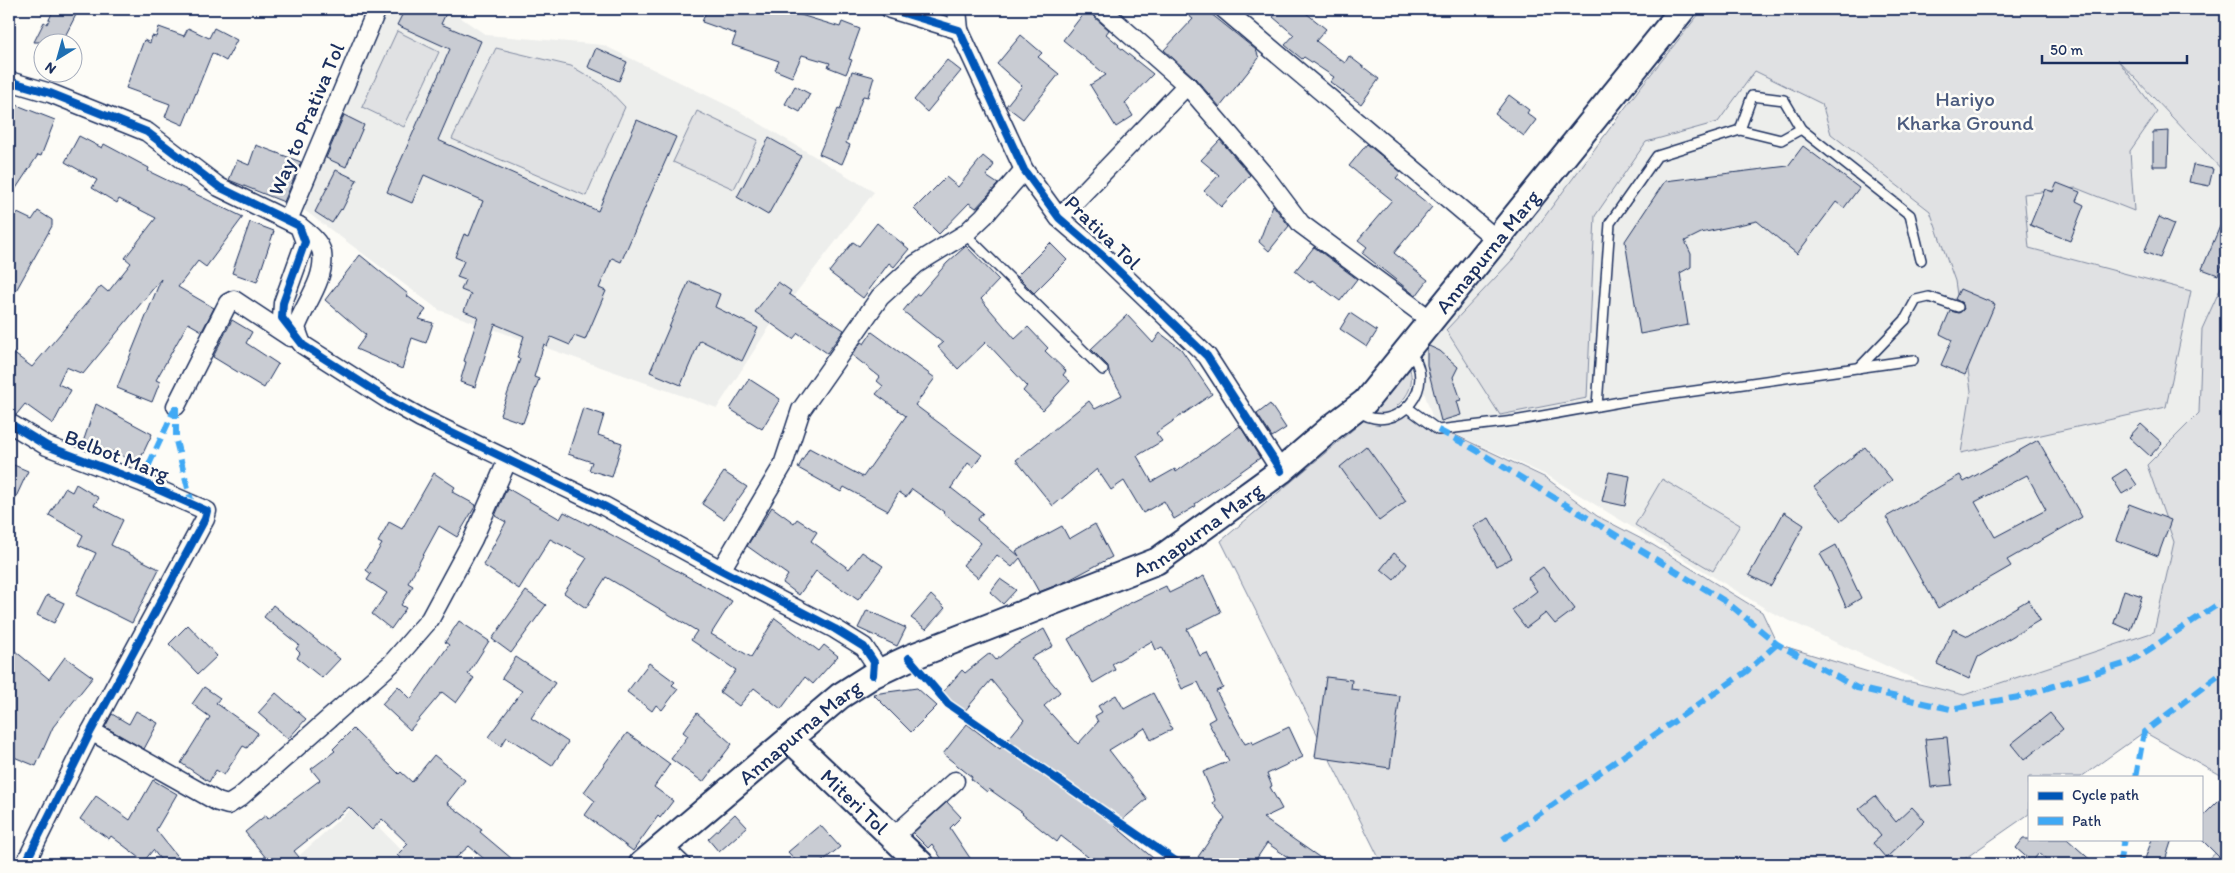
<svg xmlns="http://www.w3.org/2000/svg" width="2235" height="873" font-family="Itim,sans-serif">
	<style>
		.built { fill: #edeeec }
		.green { fill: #e0e1e3; stroke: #7e88a0 }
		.building { fill: #c9ccd3; stroke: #1b2f5e; fill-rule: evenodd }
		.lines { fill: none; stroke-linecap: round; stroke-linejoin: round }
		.service-casing { stroke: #1b2f5e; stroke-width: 12 }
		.minor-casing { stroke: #1b2f5e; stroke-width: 21 }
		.secondary-casing { stroke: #1b2f5e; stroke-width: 29 }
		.service { stroke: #fdfcf7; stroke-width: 9 }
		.minor { stroke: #fdfcf7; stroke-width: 18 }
		.secondary { stroke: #fdfcf7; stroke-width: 25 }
		.quiet { stroke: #3fa9f5; stroke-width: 6; stroke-dasharray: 12 6; stroke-linecap: butt }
		.cycleway-casing { stroke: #fdfcf7; stroke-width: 11 }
		.cycleway { stroke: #0057b8; stroke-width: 8 }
		.labels { text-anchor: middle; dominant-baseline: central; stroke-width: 5; stroke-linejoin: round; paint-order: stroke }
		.park-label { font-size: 21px; fill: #4c5c7f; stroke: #fdfcf7 }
		.street-label { font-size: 21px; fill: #1b2f5e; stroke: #fdfcf7 }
	</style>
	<rect width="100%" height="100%" fill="#fdfcf7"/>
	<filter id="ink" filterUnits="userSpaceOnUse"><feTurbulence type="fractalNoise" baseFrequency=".02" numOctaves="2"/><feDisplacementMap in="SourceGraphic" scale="10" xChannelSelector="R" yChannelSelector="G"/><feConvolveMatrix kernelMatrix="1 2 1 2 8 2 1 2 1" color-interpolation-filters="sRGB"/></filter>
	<g filter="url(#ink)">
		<!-- built -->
		<g class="built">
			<path d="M383,9H448L486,35L603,45L737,110L874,192L768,329L717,408L439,310L300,207Z"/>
			<path d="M1703,9H2226V628L1957,699L1771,612L1550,477L1435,425L1412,356L1629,107Z"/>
			<path d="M356,804L415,864H290Z"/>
		</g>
		<!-- green -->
		<g class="green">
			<path d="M1703,9H2226V174L2117,59L2157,112L2130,151L2134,211L2076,188L2024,194L2029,248L2191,291L2166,407L1961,453L1971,391L1955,281L1930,211L1831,134L1822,104L1755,71L1718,122L1646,142L1595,216L1587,398L1500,415L1446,330L1514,258L1639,89Z"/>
			<path d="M397,31L439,52L404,127L362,107Z"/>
			<path d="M496,48L571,66L605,86L625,107L586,196L452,139Z"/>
			<path d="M697,111L758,140L734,189L673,162Z"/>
			<path d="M2226,276V778L2144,732L2081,777H2029V814L1957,864H1382L1221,541L1376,410L1374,409L1409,366C1415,384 1409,395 1396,407L1546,478L1597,516L1653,545L1762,612L1777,644L1901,682H1911L1964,695L2154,632L2174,542L2147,465L2199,413L2202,329Z"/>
			<path d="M1662,479L1740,525L1713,571L1635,525Z"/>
			<path d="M2226,844V864H2203Z"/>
		</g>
		<!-- building -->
		<g class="building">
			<path d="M54,9H79L62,42H34L44,22L47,24Z"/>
			<path d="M405,9H448L441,24L481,41L438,140L598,211L637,120L676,137L621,262L612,258L599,288L606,291L585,340L574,336L570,345L551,337L547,346L544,344L534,377L539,379L523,423L500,415L520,359L517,358L524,336L495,324L475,387L460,382L466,362L464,361L478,317L464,311L471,294L461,290L465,280L457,277L464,261L455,257L464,234L469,236L483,201L424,175L412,203L387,192L450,49L397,25Z"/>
			<path d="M707,9H796L794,13L840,27L842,22L860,29L849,59L852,60L846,74L828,67L830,63L802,55L792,77L775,70L779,61L732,45L736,34L702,22Z"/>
			<path d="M1087,9H1091L1094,17L1109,30L1106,34L1119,45L1118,46L1153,74L1125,103L1133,116L1116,127L1090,85L1106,75L1063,40Z"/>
			<path d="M1180,9H1205L1256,50L1259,58L1220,107L1195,78L1164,50L1193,19Z"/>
			<path d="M1281,9H1301L1326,29L1316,41L1345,63L1349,56L1379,79L1361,104L1330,82L1334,77L1304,57L1302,59L1285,45L1294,35L1273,17Z"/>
			<path d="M159,27L184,36L188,28L209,38L214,28L237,40L226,61L212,53L183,125L165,117L170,104L126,88L144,40L150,43L152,36L156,37Z"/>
			<path d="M1021,35L1042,53L1038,57L1059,74L1023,119L1006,106L1022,86L997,64Z"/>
			<path d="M596,48L627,62L619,81L588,67Z"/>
			<path d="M947,60L961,71L927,112L914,100Z"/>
			<path d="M852,71L874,77L868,97L863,96L846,143L850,145L842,164L819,154L838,109L840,110Z"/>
			<path d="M795,86L810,94L800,112L785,104Z"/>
			<path d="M1509,95L1529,110L1527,113L1536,120L1524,136L1495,114Z"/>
			<path d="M9,102L55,120L41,156L38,155L9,199Z"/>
			<path d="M344,115L364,125L346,167L326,158Z"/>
			<path d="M2169,131L2168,166H2153V132Z"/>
			<path d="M79,136L102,148L104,144L149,168L148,171L243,217L206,267L198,261L178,287L214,308L202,331L188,323L156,380L160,382L152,402L117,388L161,279L83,374L66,367L58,384L71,390L53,424L25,404L16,415L9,412V350L32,367L101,286L108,292L131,263L125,258L156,218L119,199L117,203L92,188L97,180L65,162Z"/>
			<path d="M769,138L801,156L768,215L737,197Z"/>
			<path d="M1220,140L1250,175L1221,207L1204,191L1219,175L1201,160Z"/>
			<path d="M1367,144L1401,172L1396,178L1432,207L1394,253L1428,280L1416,296L1362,253L1367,247L1358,240L1392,200L1349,166Z"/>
			<path d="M256,145L301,162L284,202L229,180L237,160L249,165Z"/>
			<path d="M1803,146L1859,188L1844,208L1836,202L1797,254L1757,221L1701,233L1685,241L1691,254V267L1680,273L1688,325L1640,334L1625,241L1665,181L1788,166Z"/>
			<path d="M983,156L994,165L986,176L998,184L976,208L969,203L939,234L914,209L946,177L958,187Z"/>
			<path d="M2193,165L2213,169L2209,186L2189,182Z"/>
			<path d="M336,170L357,180L342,210L341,209L332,223L315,212Z"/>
			<path d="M2057,183L2080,192L2076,201L2084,205L2070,241L2030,225L2045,189L2053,192Z"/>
			<path d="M1273,205L1289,226L1269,251L1259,242Z"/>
			<path d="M9,209L32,220L38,211L52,220V226L9,303Z"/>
			<path d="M2226,212V255L2218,275L2202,269Z"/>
			<path d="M2159,217L2174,224L2160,258L2144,252Z"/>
			<path d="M250,222L274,231L257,282L232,273Z"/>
			<path d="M877,223L909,249L894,267L889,263L863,298L829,272L853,242L859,246Z"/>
			<path d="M1050,243L1067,260L1034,293L1017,276Z"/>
			<path d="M966,246L999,280L981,299L1015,339L1028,327L1048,348L1045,351L1066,371L1063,375L1070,381L1043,410L1023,391L1027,386L986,342L958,369L938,347L943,343L903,311L917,294L919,295L947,263Z"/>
			<path d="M1314,247L1357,279L1340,301L1312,280L1310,283L1295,271Z"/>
			<path d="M360,255L408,294L407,296L426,310L419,319L433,323L426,343L412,338L402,369L356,349L366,335L325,300Z"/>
			<path d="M689,281L720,294L715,307L758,328L742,361L700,340L681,385L650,372Z"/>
			<path d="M778,282L791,291L789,294L844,330L827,353L798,333L793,339L755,312Z"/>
			<path d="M1960,289L1995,304L1965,375L1941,365L1952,340L1940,334L1950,311L1959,313L1964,309L1962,303L1955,299Z"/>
			<path d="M1350,313L1377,331L1367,347L1340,329Z"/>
			<path d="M1127,315L1153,343L1160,333L1181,349L1212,394L1156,433L1162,441L1137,456L1152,482L1175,469L1176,472L1240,426L1260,458L1195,504L1196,506L1174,519L1164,501L1143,513L1124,481L1111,490L1097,469L1053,506L1016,460L1089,401L1095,409L1122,395L1109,372L1108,366L1091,349Z"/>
			<path d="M232,320L252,332L246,343L278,364L264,388L213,357Z"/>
			<path d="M872,332L935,378L915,405L982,455L973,467L968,463L951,488L983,513L977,520L1019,556L1016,551L1062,526L1069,539L1095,524L1112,557L1067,581L1039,592L1020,558L1012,567L997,555L978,578L963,565L981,543L943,513L944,512L912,489L906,497L899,492L888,511L844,487L841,492L798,468L809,448L863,477L906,416L876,394L883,386L877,381L880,377L852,355L861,342L864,344Z"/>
			<path d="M1429,346L1440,351L1458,367L1453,377L1461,400L1457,401L1461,415L1441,421L1427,365V348Z"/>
			<path d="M749,379L780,399L762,429L730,409Z"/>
			<path d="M96,404L152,434L138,464L113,451L110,459L81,448Z"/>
			<path d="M1270,404L1286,428L1272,437L1257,414Z"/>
			<path d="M583,408L604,415L598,435L622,443L612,477L589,470L592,462L568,454Z"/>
			<path d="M2141,424L2162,443L2150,456L2129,437Z"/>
			<path d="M2038,440L2082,517L2007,560L2011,566L1938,608L1886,517L1960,475L1964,482ZM2027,475L2046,510L1995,537L1975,502Z"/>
			<path d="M1366,446L1406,501L1379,521L1340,467Z"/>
			<path d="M1865,447L1892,480L1841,521L1814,487Z"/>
			<path d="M9,463L28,471L9,512Z"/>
			<path d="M2126,469L2137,485L2122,494L2112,478Z"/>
			<path d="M724,472L747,487L724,519L702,504Z"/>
			<path d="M1609,472L1630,476L1625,506L1602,501Z"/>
			<path d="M434,473L455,487L452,492L476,505L457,537L439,526L408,583L413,586L401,605L406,608L391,629L372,614L387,593L367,580L371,574L366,570L382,544L378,542L389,522L402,529Z"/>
			<path d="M76,484L99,498L94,505L123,520L111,545L159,569L132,623L76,595L96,553L78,545L83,535L49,515L65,488L72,492Z"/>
			<path d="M507,488L560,519L564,512L589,525L590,523L732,601L711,634L751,657L775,618L819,651L824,645L838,656L813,684L805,677L781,709L754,688L739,706L720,692L736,670L691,640L697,631L606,577L586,608L564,593L587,558L550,539L519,589L483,565L506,522L495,516Z"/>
			<path d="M2129,504L2171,520L2158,556L2116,540Z"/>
			<path d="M772,507L794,523L797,519L817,532L811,541L849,569L862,552L883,566L858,600L816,571L799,595L783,583L788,575L747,546Z"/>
			<path d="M1784,512L1804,525L1771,586L1749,575Z"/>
			<path d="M1489,518L1512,558L1496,566L1473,526Z"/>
			<path d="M1836,545L1861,598L1846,607L1831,573L1820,554Z"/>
			<path d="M1394,553L1407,564L1394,580L1381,569Z"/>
			<path d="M1543,567L1575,609L1555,624L1546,613L1526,628L1512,610L1537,591L1528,578Z"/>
			<path d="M1204,576L1221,612L1187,629L1200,656L1207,653L1223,688L1216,691L1245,744L1252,741L1253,744L1289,727L1303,757L1267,774L1272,786L1270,787L1282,809L1263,818L1329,864H1298L1267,843L1253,864H1210L1198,857L1225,818L1213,803L1215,800L1203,772L1229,761L1208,722L1215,718L1198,682L1182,689L1162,647L1156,650L1152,641L1112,664L1115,670L1093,683L1068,639L1128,604L1166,586L1169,593Z"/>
			<path d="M1000,579L1016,590L1003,604L990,592Z"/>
			<path d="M2124,590L2142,596L2130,630L2114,623Z"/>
			<path d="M526,591L546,605L511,653L492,639Z"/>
			<path d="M47,595L64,603L54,623L37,615Z"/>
			<path d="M931,595L945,608L926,629L911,618Z"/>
			<path d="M2028,600L2040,620L1978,657L1969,679L1937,664L1953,629L1968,636Z"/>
			<path d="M273,605L340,659L322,678L297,658L300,653L296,649L299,645L264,617Z"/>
			<path d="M867,610L906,628L897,646L858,628Z"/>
			<path d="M459,621L489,641L468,674L474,678L456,703L442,692L410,730L382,704L398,686L411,699L449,645L445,642Z"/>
			<path d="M188,625L217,656L198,674L169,644Z"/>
			<path d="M1044,629L1053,646L1031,658L1060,692L1044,706L1078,744L1098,722L1095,716L1102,712L1098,706L1116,695L1124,709L1153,693L1172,729L1151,740L1145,728L1109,750L1147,799L1115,826L1160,864H1097L1061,836L1057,842L1022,814L1023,813L989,789L987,792L971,779L972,777L943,754L967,724L1000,749L1024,720L991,680L963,713L943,692L962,670L965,673L990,653L996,660L1012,647Z"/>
			<path d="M9,646L49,679L65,657L93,677L53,727L36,766L9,755Z"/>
			<path d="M516,657L555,683L531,718L568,742L552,766L507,737L501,746L488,737L522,691L502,678Z"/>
			<path d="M649,663L675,682L672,685L678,689L662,710L656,705L652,711L627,692Z"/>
			<path d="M1326,677L1352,680L1351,689L1400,696L1390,768L1315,757Z"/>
			<path d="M204,687L220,698L216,703L258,733L247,748L243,746L224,775L216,770L209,782L181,763L210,717L192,704Z"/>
			<path d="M917,688L937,706L911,732L873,694Z"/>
			<path d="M276,693L306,719L288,739L258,713Z"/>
			<path d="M136,711L158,723L144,749L105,727L112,714L129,724Z"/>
			<path d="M697,713L732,744L703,782L671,759L688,736L683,732Z"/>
			<path d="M2050,713L2063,729L2024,760L2011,744Z"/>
			<path d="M353,729L399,774L401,772L412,782L434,755L465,780L447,803L482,829L480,832L518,864H490L469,846L449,864H406L397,855L408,844L382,819L372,830L349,807L294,851L299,857L291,864H271L245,832L266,815L268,819L320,780L311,769L335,751L333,749Z"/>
			<path d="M627,733L670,764L654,787L673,801L660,818L658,816L633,851L585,815L595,801L584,792Z"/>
			<path d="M1947,737L1952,785L1931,787L1925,739Z"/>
			<path d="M153,780L177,794L156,830L183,864H164L153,850L144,861L111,836L109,839L80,819L96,796L130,820Z"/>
			<path d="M2226,793V864L2201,839V818Z"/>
			<path d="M1875,796L1896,822L1912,807L1925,821L1886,858L1873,843L1881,836L1859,809Z"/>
			<path d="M947,802L961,817L950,828L974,864H945L932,844L928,848L913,833Z"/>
			<path d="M735,814L747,827L719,852L708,839Z"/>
			<path d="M820,825L840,847L819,864H799L788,852Z"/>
			<path d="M2023,839H2067L2095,864H2052L2039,853L2032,862L2016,848Z"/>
			<path d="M2152,839H2172L2164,864L2145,859Z"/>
		</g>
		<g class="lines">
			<defs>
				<g id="service">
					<path d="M1801,129L1910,215L1921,260"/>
					<path d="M965,234L1103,370"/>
					<path d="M1859,368L1905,320L1916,300L1929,297L1958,307"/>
					<path d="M1597,406L1610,223L1657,156L1740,130L1781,140L1801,129L1784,100L1752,96L1740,130"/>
					<path d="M1408,408L1438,430L1514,421L1631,400L1913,360"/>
					<path d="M1358,411C1396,439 1442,384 1408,351"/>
				</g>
				<g id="minor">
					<path d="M890,9L959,30L1024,170L1059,218L1103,256L1207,356L1281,471"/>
					<path d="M957,9L959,30"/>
					<path d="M1101,9L1187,85"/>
					<path d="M1224,9L1497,240"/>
					<path d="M9,81L50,93L147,132L219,187L299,226L305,242L283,303L282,318L303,345L389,400L421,418L604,506L721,570L835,629L864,647L874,662L873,675"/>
					<path d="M1059,218L1187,85L1264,175L1301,224L1432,321"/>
					<path d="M288,220L377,9"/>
					<path d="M299,226C308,233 320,242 322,253C326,279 304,305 296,328L301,342"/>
					<path d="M176,406L228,303L234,300L290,337"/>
					<path d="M9,423L47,446L141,482L207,511L205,519L91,731L25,864"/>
					<path d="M721,570L783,465L801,410L880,297L916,264L965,234L984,216L1024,170"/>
					<path d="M91,731L218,802L228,805L239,798L392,663L430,619L473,539L508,459"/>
					<path d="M892,838L955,781"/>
					<path d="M663,847L681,864"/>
				</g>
				<g id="secondary">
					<path id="s1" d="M790,739L921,864"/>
					<path id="s2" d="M642,864L840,696L873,675L909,658L1157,561L1281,471L1332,427L1365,402L1683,9"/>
				</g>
			</defs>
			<!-- service casing -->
			<use href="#service" class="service-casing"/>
			<!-- minor casing -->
			<use href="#minor" class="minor-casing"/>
			<!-- secondary casing -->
			<use href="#secondary" class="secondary-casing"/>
			<!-- service -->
			<use href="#service" class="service"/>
			<!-- minor -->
			<use href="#minor" class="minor"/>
			<!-- secondary -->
			<use href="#secondary" class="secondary"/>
			<!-- quiet -->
			<g class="quiet">
				<path d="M176,406V441L192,504"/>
				<path d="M1438,430L1469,446L1728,603L1777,644L1857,688L1950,709L2019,697L2130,662L2226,599"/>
				<path d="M141,482L175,408"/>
				<path d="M2136,777L2144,732L2226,670"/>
				<path d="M1503,839L1747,671L1777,644"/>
				<path d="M2119,864L2124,839"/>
			</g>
			<defs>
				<g id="cycleway">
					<path d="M890,9L959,30L1024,170L1059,218L1103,256L1207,356L1281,471"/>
					<path d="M9,81L50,93L147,132L219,187L299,226L305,242L283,303L282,318L303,345L389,400L421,418L604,506L721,570L835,629L864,647L874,662L873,675"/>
					<path d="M9,423L47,446L141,482L207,511L205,519L91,731L25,864"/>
					<path d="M909,658L948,704L1180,864"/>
				</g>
			</defs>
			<!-- cycleway casing -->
			<use href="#cycleway" class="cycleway-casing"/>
			<!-- cycleway -->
			<use href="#cycleway" class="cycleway"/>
		</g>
	</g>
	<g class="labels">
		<!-- park labels -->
		<g class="park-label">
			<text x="1965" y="98">Hariyo<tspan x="1965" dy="24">Kharka Ground</tspan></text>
		</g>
		<!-- street labels -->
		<g class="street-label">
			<text transform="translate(306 119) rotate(-67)">Way to Prativa Tol</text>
			<text transform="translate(1103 232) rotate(44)">Prativa Tol</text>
			<text stroke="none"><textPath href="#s2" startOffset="1061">Annapurna Marg</textPath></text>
			<text transform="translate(117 455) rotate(21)">Belbot Marg</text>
			<text stroke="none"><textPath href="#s2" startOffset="656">Annapurna Marg</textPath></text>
			<text stroke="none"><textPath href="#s2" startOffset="206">Annapurna Marg</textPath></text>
			<text stroke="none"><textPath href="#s1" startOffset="90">Miteri Tol</textPath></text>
		</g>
	</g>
	<!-- margin -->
	<rect width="2235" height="873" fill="none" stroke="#fdfcf7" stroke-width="30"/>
	<rect x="15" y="15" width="2205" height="843" fill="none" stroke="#1b2f5e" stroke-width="2" filter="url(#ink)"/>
	<!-- legend -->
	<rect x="2028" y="776" width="175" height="65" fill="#fdfcf7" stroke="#a3aaba"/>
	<rect x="2038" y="792" width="25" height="8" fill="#0057b8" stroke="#a3aaba"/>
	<text x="2072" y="800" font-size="15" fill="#1b2f5e">Cycle path</text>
	<rect x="2038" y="817" width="25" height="8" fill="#3fa9f5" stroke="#a3aaba"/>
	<text x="2072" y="826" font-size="15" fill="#1b2f5e">Path</text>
	<!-- north arrow -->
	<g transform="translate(58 58) rotate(217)"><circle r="24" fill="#fdfcf7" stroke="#a3aaba"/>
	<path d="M0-4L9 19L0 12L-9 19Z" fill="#1f6fb2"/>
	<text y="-8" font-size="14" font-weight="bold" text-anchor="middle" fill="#1b2f5e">N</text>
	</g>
	<!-- scale -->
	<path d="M2042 55v8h145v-8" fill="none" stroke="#1b2f5e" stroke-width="2.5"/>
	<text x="2050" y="55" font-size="15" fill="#1b2f5e" stroke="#fdfcf7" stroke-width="4" paint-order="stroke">50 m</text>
</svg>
